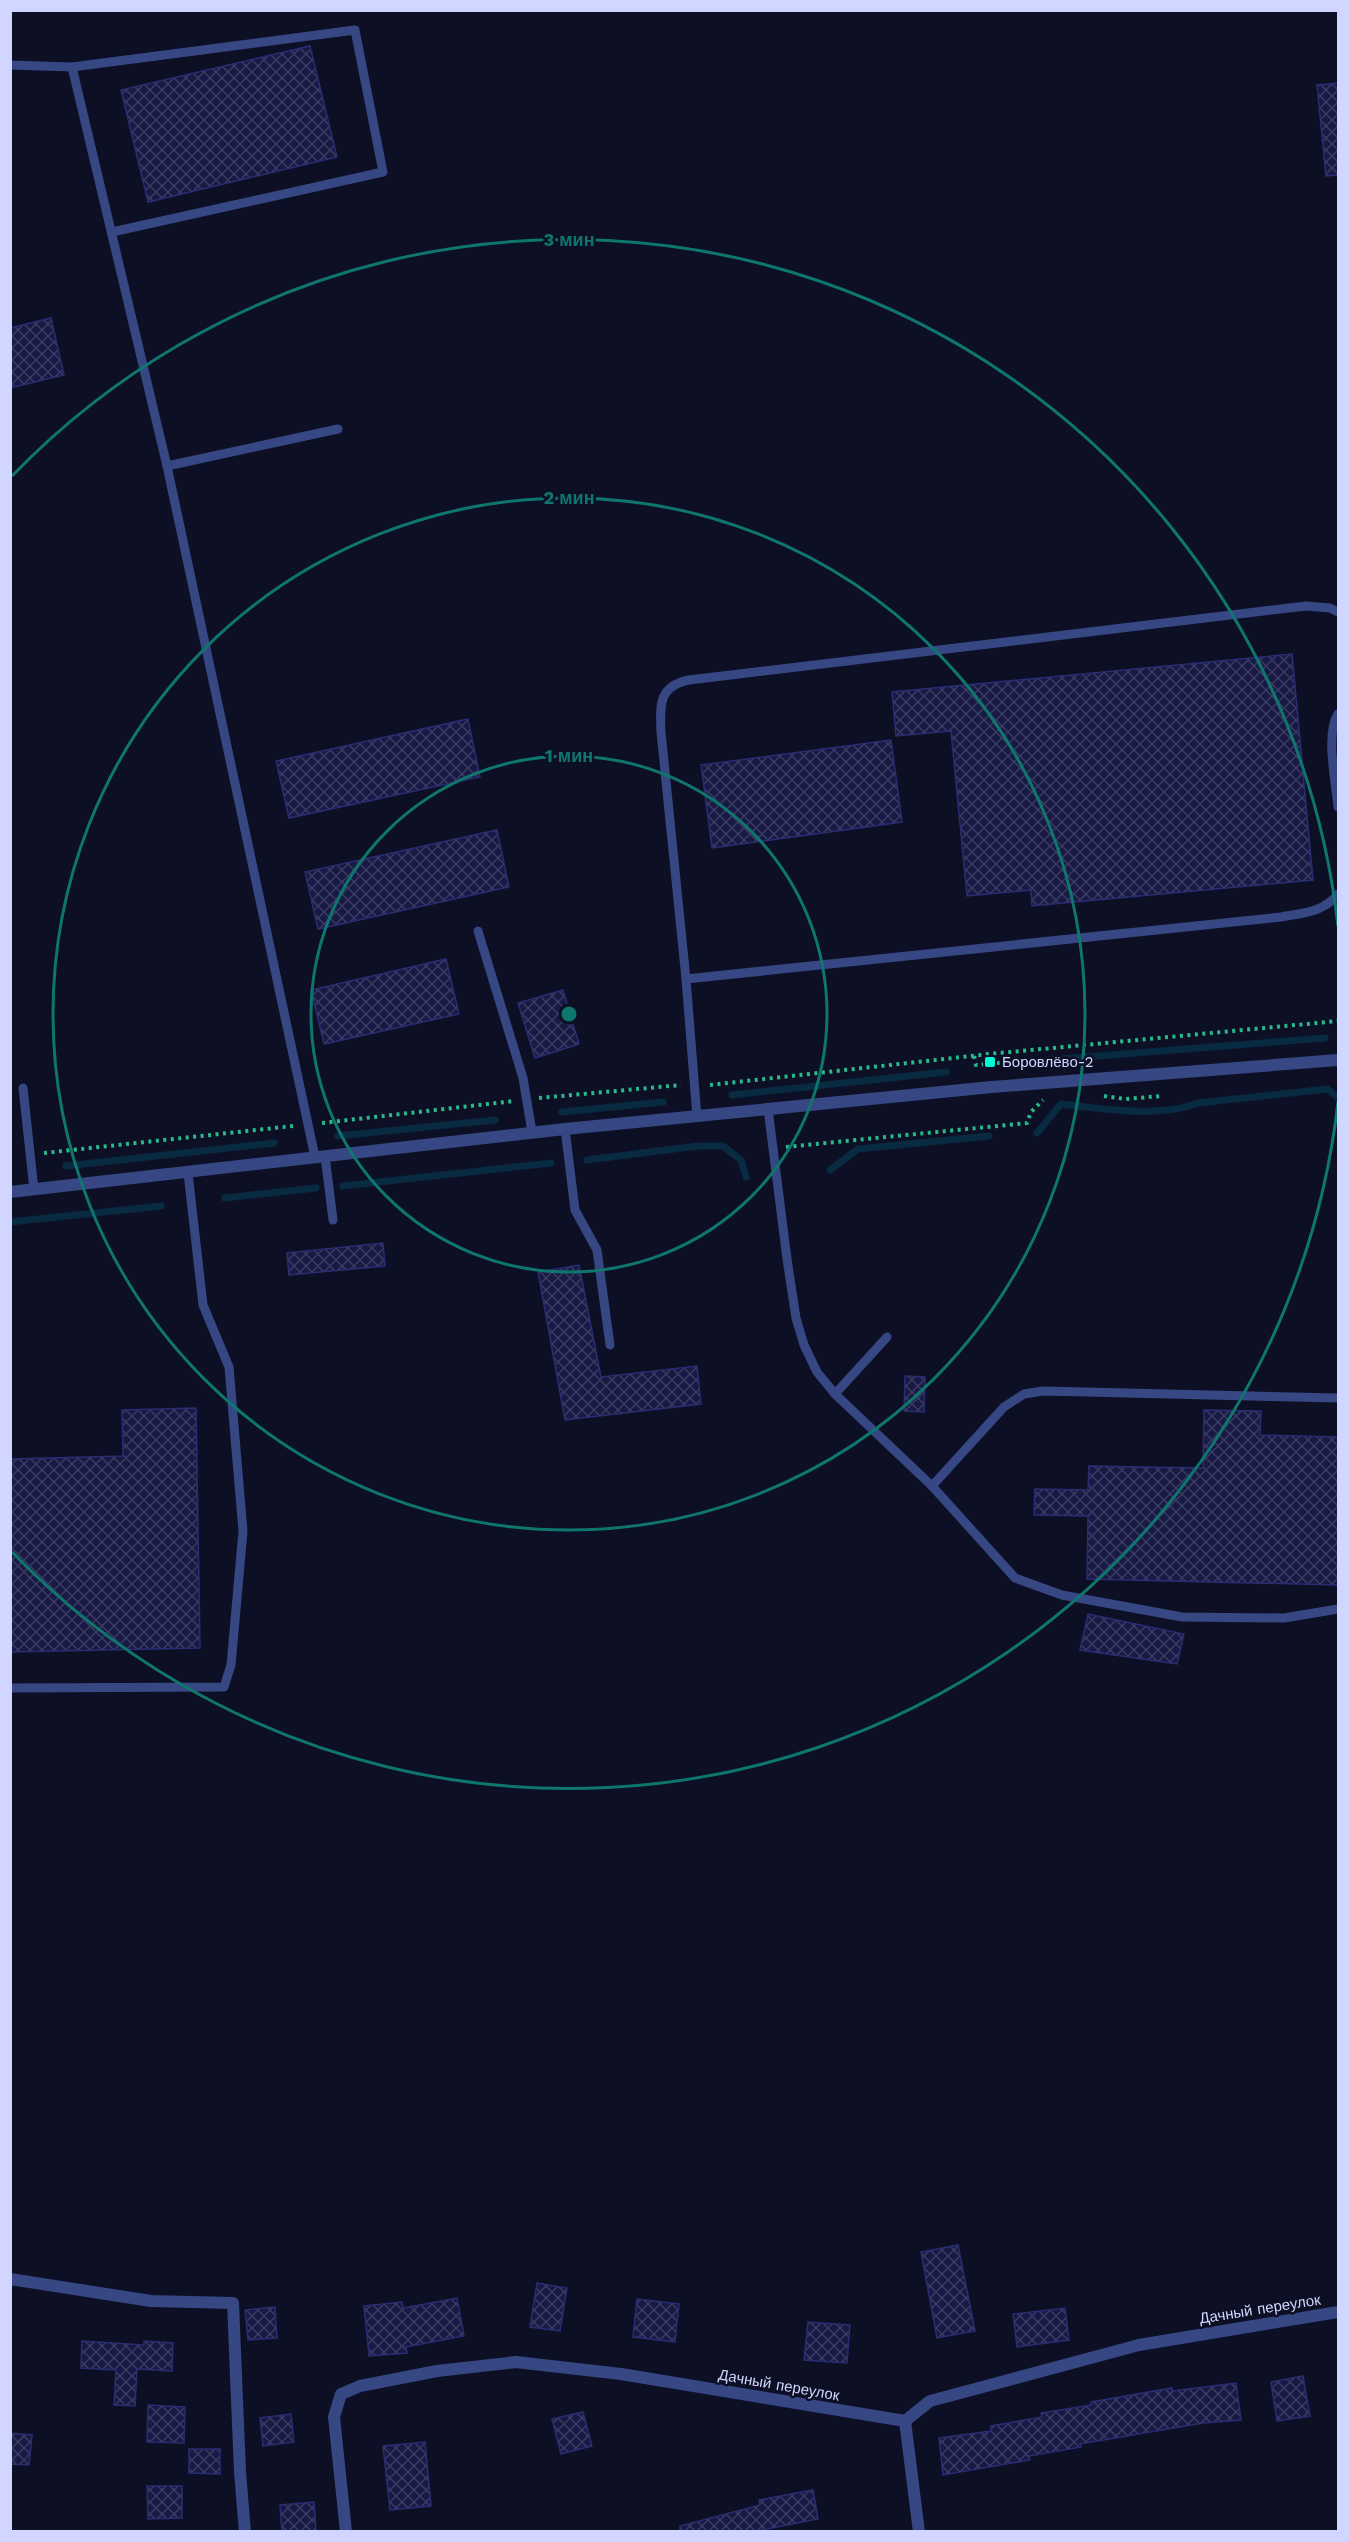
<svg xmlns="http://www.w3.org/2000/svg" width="1349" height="2542" font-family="'Work Sans',sans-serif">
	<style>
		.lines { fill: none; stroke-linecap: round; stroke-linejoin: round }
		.stream { stroke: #082b42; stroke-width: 7 }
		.building { fill: url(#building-cross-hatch); stroke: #292d72; stroke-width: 1.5 }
		.path { stroke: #29b98c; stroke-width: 4; stroke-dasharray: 3 4.5; stroke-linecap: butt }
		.lane { stroke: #364784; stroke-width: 9 }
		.street { stroke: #364784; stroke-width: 12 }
		.ring { fill: none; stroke: #0f766e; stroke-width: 3 }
		.poi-dot { fill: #00fbd5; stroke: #0d0f24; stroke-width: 2 }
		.labels { text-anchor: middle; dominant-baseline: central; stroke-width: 5; stroke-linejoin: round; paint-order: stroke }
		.poi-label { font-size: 15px; fill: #d0d6ff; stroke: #0d0f24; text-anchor: start }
		.street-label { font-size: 15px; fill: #d0d6ff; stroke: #0d0f24 }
		.centre { fill: #0f766e; stroke: #0d0f24; stroke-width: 3 }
		.ring-label { font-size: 18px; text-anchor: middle; font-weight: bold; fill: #0f766e; stroke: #0d0f24; stroke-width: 5; stroke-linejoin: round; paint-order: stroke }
	</style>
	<defs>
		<pattern id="building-cross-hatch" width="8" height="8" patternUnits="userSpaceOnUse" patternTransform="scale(1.5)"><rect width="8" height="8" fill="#181a45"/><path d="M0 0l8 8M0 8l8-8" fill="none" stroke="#393b61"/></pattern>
	</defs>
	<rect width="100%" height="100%" fill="#0d0f24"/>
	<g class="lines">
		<!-- stream -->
		<g class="stream">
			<path d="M1047,1060L1325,1038"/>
			<path d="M732,1095L946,1072"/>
			<path d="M562,1112L663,1102"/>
			<path d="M1037,1133L1061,1104C1101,1109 1160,1118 1198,1103L1328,1089L1338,1098"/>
			<path d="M338,1136L495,1120"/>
			<path d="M587,1160L698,1146H723L741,1160L746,1177"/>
			<path d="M66,1166L274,1143"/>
			<path d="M830,1170L858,1149L989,1136"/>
			<path d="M343,1186L551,1163"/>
			<path d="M225,1198L316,1188"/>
			<path d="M10,1222L161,1206"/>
		</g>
	</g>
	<!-- building -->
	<g class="building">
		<path d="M310,46L337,157L148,202L121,90Z"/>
		<path d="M1338,83V175L1326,176L1317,85Z"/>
		<path d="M51,318L64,375L10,388V328Z"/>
		<path d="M1292,654L1313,880L1032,906L1031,890L967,896L951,731L896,736L892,692Z"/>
		<path d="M468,719L480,777L289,818L276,761Z"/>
		<path d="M891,740L902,822L712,848L701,765Z"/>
		<path d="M497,830L509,887L318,929L305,872Z"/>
		<path d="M446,959L459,1014L324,1044L311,990Z"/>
		<path d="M563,990L579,1044L535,1058L518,1003Z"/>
		<path d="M383,1243L385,1266L289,1275L287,1253Z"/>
		<path d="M579,1265L601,1377L697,1366L701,1404L565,1420L538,1272Z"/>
		<path d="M905,1376L925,1377L924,1412L904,1411Z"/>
		<path d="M196,1408L200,1648L10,1652V1459L123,1456L122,1410Z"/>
		<path d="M1204,1410L1261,1411L1260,1435L1338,1437V1585L1087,1579L1088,1516L1034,1515L1035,1489L1088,1490L1089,1466L1203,1468Z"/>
		<path d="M1088,1614L1184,1634L1177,1664L1080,1650Z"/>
		<path d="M958,2245L975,2331L937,2338L921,2252Z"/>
		<path d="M537,2283L567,2288L560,2331L530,2327Z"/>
		<path d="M457,2298L464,2336L406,2347L407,2353L369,2356L364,2306L402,2302L403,2308Z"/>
		<path d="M637,2299L679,2304L675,2342L633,2337Z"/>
		<path d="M275,2307L277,2338L248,2340L245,2310Z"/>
		<path d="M1065,2308L1069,2340L1017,2347L1013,2314Z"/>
		<path d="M808,2322L850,2325L847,2363L804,2360Z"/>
		<path d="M82,2341L144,2345V2341L173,2343L172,2371L137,2369L135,2406L114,2405L116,2370L81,2368Z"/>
		<path d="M1303,2376L1310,2416L1277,2421L1271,2382Z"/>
		<path d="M1236,2383L1241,2420L1203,2423L1080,2444L1081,2447L1029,2456L1030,2460L943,2475L939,2438L991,2431V2426L1042,2417L1041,2413L1091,2405V2402L1172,2388V2391Z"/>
		<path d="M148,2405L185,2407L184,2443L147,2442Z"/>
		<path d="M583,2412L592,2446L561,2454L552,2419Z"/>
		<path d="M291,2414L294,2442L263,2446L260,2418Z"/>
		<path d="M10,2433L32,2435L29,2465L10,2464Z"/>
		<path d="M425,2442L431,2506L390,2510L383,2446Z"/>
		<path d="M189,2449H220V2474L189,2473Z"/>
		<path d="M147,2486H182V2518L148,2519Z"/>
		<path d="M813,2490L818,2519L752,2532H680V2526L760,2505L759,2500Z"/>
		<path d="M314,2502L316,2532H282L280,2505Z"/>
	</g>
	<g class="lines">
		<!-- path -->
		<g class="path">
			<path d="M974,1056L976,1065L1009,1062L1036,1065"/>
			<path d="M710,1085L989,1054L1338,1021"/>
			<path d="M1104,1096L1125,1099L1161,1096"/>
			<path d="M539,1098L681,1085"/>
			<path d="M322,1123L514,1101"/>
			<path d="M786,1147L1027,1123L1031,1112L1043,1100"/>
			<path d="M44,1153L293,1126"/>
		</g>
		<!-- lane -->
		<g class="lane">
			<path d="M10,65L72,67L355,30L383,172L112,232"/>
			<path d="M72,67L167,466L315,1157"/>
			<path d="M167,466L338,429"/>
			<path d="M1338,714C1325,734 1336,783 1338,807"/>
			<path d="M478,931L523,1078L532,1132"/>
			<path d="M686,979L1281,917C1303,913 1324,912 1338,894"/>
			<path d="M23,1088L34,1190"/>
			<path d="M768,1109L787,1259L796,1318L804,1345L817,1372L835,1394L932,1486L1015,1578L1062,1595L1182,1617L1284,1618L1338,1609"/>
			<path d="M697,1117L686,979L661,732C660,706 658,686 689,680L1306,606L1330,608L1338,612"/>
			<path d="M565,1129L575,1210L597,1250L610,1345"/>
			<path d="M325,1156L333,1220"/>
			<path d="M835,1394L887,1337"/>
			<path d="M932,1486L1004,1407L1024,1394L1043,1391L1338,1398"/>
			<path d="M10,1688L224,1687L231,1665L243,1531L229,1367L203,1305L188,1173"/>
		</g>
		<!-- street -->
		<g class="street">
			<path d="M10,1192L565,1129L992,1087L1338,1060"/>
			<path d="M10,2279L151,2301L233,2303L240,2472L245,2532"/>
			<path d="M905,2421L919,2532"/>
			<path d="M346,2532L334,2417L341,2394L360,2386L437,2371L516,2362L621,2374L905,2421L930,2401L1139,2345L1338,2312"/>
		</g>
	</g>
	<!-- distance rings -->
	<g class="ring">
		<circle cx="569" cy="1014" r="258"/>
		<circle cx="569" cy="1014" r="516"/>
		<path d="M1338 1102A774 774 0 0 1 12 1552M12 476A774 774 0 0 1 1338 926"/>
	</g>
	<!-- markers -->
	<rect class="poi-dot" x="984" y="1056" width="12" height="12" rx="3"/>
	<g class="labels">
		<!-- poi labels -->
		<g class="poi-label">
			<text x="1002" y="1062">Боровлёво-2</text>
		</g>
		<!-- street labels -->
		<g class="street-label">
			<text transform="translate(1260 2309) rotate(-9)">Дачный переулок</text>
			<text transform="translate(779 2385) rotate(10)">Дачный переулок</text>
		</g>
	</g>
	<circle cx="569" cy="1014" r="9" class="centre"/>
	<g class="ring-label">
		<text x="569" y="246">3 мин</text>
		<text x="569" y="504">2 мин</text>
		<text x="569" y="762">1 мин</text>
	</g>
	<!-- border -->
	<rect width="1349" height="2542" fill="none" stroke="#d0d6ff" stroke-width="24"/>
</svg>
